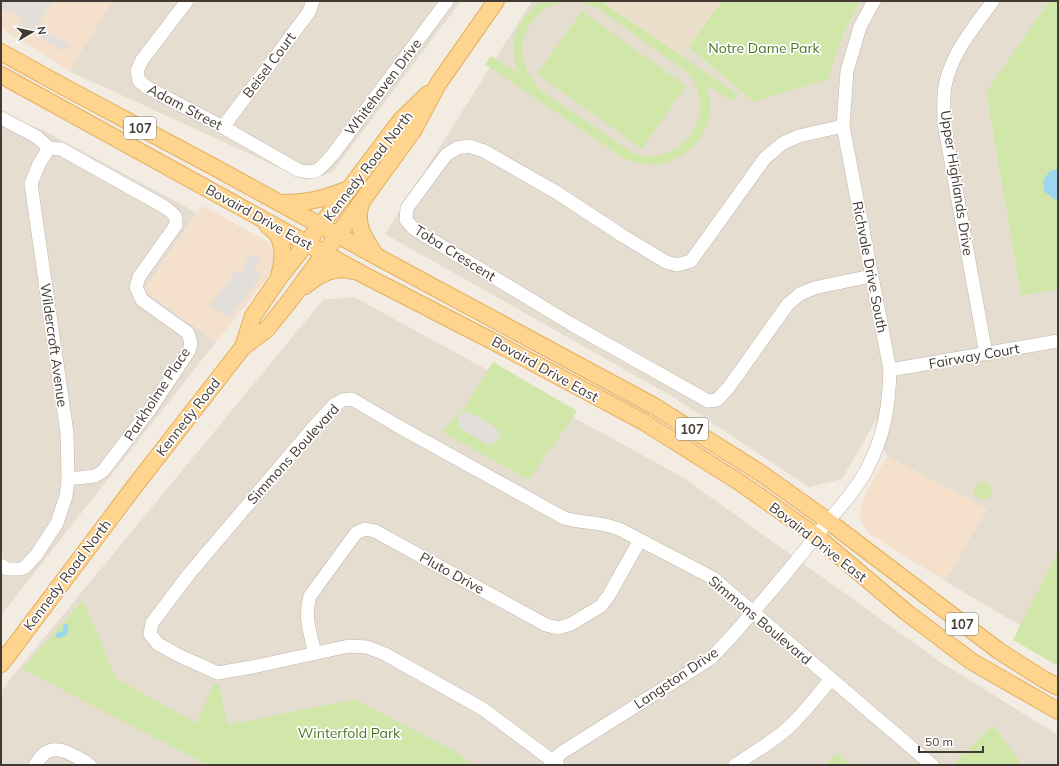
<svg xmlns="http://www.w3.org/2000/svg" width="1059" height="766" font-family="Mulish,sans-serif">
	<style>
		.residential { fill: #e6ddd1 }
		.commercial { fill: #f5e0cc }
		.education { fill: #ebdfcc }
		.green { fill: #d1e7aa; fill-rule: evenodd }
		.parking { fill: #e2dfdb }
		.water { fill: #9dd6f0 }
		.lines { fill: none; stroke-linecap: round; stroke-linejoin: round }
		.minor-casing { stroke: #c0b5a8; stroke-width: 14 }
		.major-casing { stroke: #e4af5e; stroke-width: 18 }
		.minor { stroke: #fff; stroke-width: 13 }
		.major { stroke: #ffd48e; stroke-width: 16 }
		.labels { text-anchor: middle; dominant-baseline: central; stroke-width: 3.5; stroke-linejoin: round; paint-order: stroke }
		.shield { fill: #fff; stroke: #7b7670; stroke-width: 1 }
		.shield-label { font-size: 13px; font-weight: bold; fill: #433b33 }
		.park-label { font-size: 14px; fill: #4c7527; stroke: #fff }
		.street-label { font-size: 14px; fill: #433b33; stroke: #fff }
	</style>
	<rect width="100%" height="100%" fill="#f2ece3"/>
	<!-- residential -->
	<g class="residential">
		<path d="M112,1H461L332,172L306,180L69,71Z"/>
		<path d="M532,1H600L643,27L682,56L688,47L754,102L843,34L860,1H1049L986,92L1021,296L1058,289V551L1021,626L945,581L987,509L887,456L879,441L876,420L842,479L809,487L673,397L385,234Z"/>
		<path d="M1,117L43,130L197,213L144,290L216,342L1,615Z"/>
		<path d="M354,297L684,478L939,661L1058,735V765H1V692L15,673L323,300Z"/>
	</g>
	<!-- commercial -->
	<g class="commercial">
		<path d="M1,1H112L69,71L1,28Z"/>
		<path d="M203,206L263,239L269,244L273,251L275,259L274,267L270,274L216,342L144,290Z"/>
		<path d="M887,456L987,509L945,581L870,534L864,526L860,517L861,506L864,497Z"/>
	</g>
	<!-- education -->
	<path class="education" d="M600,1H722L682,56L643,27Z"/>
	<!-- green -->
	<g class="green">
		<path d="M542,1H601L738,94L732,102L707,85C708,91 709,97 710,103C712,130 691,156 665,163C652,167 639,163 626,160L485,64L491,56L519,73C517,68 515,63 514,58C510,35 523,13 542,1ZM568,1L585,3L600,10L688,73C694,82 700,92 700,103C702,133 677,156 649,156C643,156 637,154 631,152L539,89C532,80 527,73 524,62C517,40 532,13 553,5C558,3 563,3 568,1Z"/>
		<path d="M722,1H860L843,34L828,79L754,102L688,47Z"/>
		<path d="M1049,1H1058V289L1021,296L986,92Z"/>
		<path d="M582,11L686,86L642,149L537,74Z"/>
		<path d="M493,362L577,411L529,480L442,432L464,408Z"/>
		<circle cx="983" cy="491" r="9"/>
		<path d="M1058,551V666L1013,640Z"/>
		<path d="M83,600L116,678L196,723L214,684H219L227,725L355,699L454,751L474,765H208L22,669Z"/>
		<path d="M993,725L1021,763V765H952Z"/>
		<path d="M837,753L850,765H825Z"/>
	</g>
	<!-- parking -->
	<g class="parking">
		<path d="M1,1H52L38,26L70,45L65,52L19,25L23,18L3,9L1,11Z"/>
		<path d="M251,253L261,260L254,268L262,274L229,319L210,305L237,269L244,274L246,271L241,268Z"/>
		<path d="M153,298L197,329L194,332L151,301Z"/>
		<path d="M464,412L470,413L495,427L500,433V437L494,443L486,444L460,428L457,418Z"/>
	</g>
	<!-- water -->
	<g class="water">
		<path d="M1058,169V199L1055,200L1044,191L1043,180L1050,171Z"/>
		<path d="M64,624L68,625C70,633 65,638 58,638L55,636L56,633L62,632Z"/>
	</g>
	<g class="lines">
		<defs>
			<g id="minor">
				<path d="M187,1L142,60L137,71L139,81L148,88L223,127L298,170C319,176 321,167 334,153L447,1"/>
				<path d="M1,118L37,137L49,148"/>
				<path d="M843,126L799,136L783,143L765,158L691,261L677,265L666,262L623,236L556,192L484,151L469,146L457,148L446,155L407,208L406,220L414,229L571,324L708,401L717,400L729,387L788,304L800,294L814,288L871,276"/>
				<path d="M223,127L309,12L313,1"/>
				<path d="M49,148L61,149L163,206C172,213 177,214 176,225L139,277L136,287L142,300L188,333L191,343L189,351L151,408L103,471L95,476L68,479"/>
				<path d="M986,354L944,123C944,111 943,98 945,86C951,54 974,27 993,1"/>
				<path d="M890,370L1058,341"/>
				<path d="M1,565L7,569H21L25,567L37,554L57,523L66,496L68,479L67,433L31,184L39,164L49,148"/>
				<path d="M315,653C310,633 304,617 310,596L356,533L365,529L375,531L546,625L558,628L571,624L601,606L609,595L640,540"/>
				<path d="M35,765C38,761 41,756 45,753C59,743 78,758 90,765"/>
				<path d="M550,765L561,753L710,659C726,644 739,628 753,612C776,586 798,559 819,532C836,511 856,491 868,467C885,434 889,405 890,370L843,126L847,71L860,27L874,1"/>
				<path d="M558,765L483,709L385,654L367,647L349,646L252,667L218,673L180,656L158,644L150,634L152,623L189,574L312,429L334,405L343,400L352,399L396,425L564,518C584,524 601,521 621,530L713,578L932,765"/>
				<path d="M735,765C753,753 772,742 788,728C804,713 817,696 831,679"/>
			</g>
			<g id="major">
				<path d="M1,52L66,88L214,167L376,256L654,406L762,474L828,521L999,651L1043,679L1058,687"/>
				<path d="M1,75L362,274L498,344L644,422L742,484L816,536L906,612L971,661L1058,711"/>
				<path d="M281,203C309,203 323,199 349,189"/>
				<path d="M361,203C360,208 358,213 359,218C359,232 369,245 376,256"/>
				<path d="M267,225C270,228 275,231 277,234C285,247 283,263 279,276"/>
				<path d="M305,286C319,274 335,265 353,271"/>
				<path d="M243,347L253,316L279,278L349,189L401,120L428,94"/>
				<path d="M1,664L134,487L243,347L267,329L291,299L413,131L438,84L496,1"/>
			</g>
		</defs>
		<!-- minor casing -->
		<use href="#minor" class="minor-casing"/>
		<!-- major casing -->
		<use href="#major" class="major-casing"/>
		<!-- minor -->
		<use href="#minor" class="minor"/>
		<!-- major -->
		<use href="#major" class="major"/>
	</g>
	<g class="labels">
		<!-- shield labels -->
		<g class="shield">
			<rect x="124" y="117" width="32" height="22" rx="3"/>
			<rect x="676" y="418" width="32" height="22" rx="3"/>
			<rect x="946" y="613" width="32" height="22" rx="3"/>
		</g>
		<g class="shield-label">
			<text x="140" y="128">107</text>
			<text x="692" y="429">107</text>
			<text x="962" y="624">107</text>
		</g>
		<!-- park labels -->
		<g class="park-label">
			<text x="764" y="48">Notre Dame Park</text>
			<text x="349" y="733">Winterfold Park</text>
		</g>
		<!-- street labels -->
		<g class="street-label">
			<text transform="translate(269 65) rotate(-53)">Beisel Court</text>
			<text transform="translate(383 87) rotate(-53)">Whitehaven Drive</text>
			<text transform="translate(185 107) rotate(28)">Adam Street</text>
			<text transform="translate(368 166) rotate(-52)">Kennedy Road North</text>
			<text transform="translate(957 183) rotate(81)">Upper Highlands Drive</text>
			<text transform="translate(259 217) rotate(29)">Bovaird Drive East</text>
			<text transform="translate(455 253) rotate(32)">Toba Crescent</text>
			<text transform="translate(870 267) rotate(79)">Richvale Drive South</text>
			<text transform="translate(54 345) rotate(82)">Wildercroft Avenue</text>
			<text transform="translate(974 356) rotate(-10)">Fairway Court</text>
			<text transform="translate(545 369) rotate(29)">Bovaird Drive East</text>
			<text transform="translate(157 394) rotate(-57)">Parkholme Place</text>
			<text transform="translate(188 417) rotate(-52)">Kennedy Road</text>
			<text transform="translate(293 454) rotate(-48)">Simmons Boulevard</text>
			<text transform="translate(818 542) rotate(38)">Bovaird Drive East</text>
			<text transform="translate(452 573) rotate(29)">Pluto Drive</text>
			<text transform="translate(67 575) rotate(-53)">Kennedy Road North</text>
			<text transform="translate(760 620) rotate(40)">Simmons Boulevard</text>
			<text transform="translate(676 678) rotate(-34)">Langston Drive</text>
		</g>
	</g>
	<!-- border -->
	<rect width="1059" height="766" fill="none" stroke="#433b33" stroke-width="4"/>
	<!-- north arrow -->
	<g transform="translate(32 32) rotate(81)" stroke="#ffffff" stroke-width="3" paint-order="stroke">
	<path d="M0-3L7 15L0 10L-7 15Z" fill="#433b33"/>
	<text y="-6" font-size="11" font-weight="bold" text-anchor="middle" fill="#433b33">N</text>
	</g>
	<!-- scale -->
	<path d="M919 746v6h64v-6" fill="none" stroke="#433b33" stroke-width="2"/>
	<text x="925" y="746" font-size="12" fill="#433b33" stroke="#ffffff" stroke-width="3" paint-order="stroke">50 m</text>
</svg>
